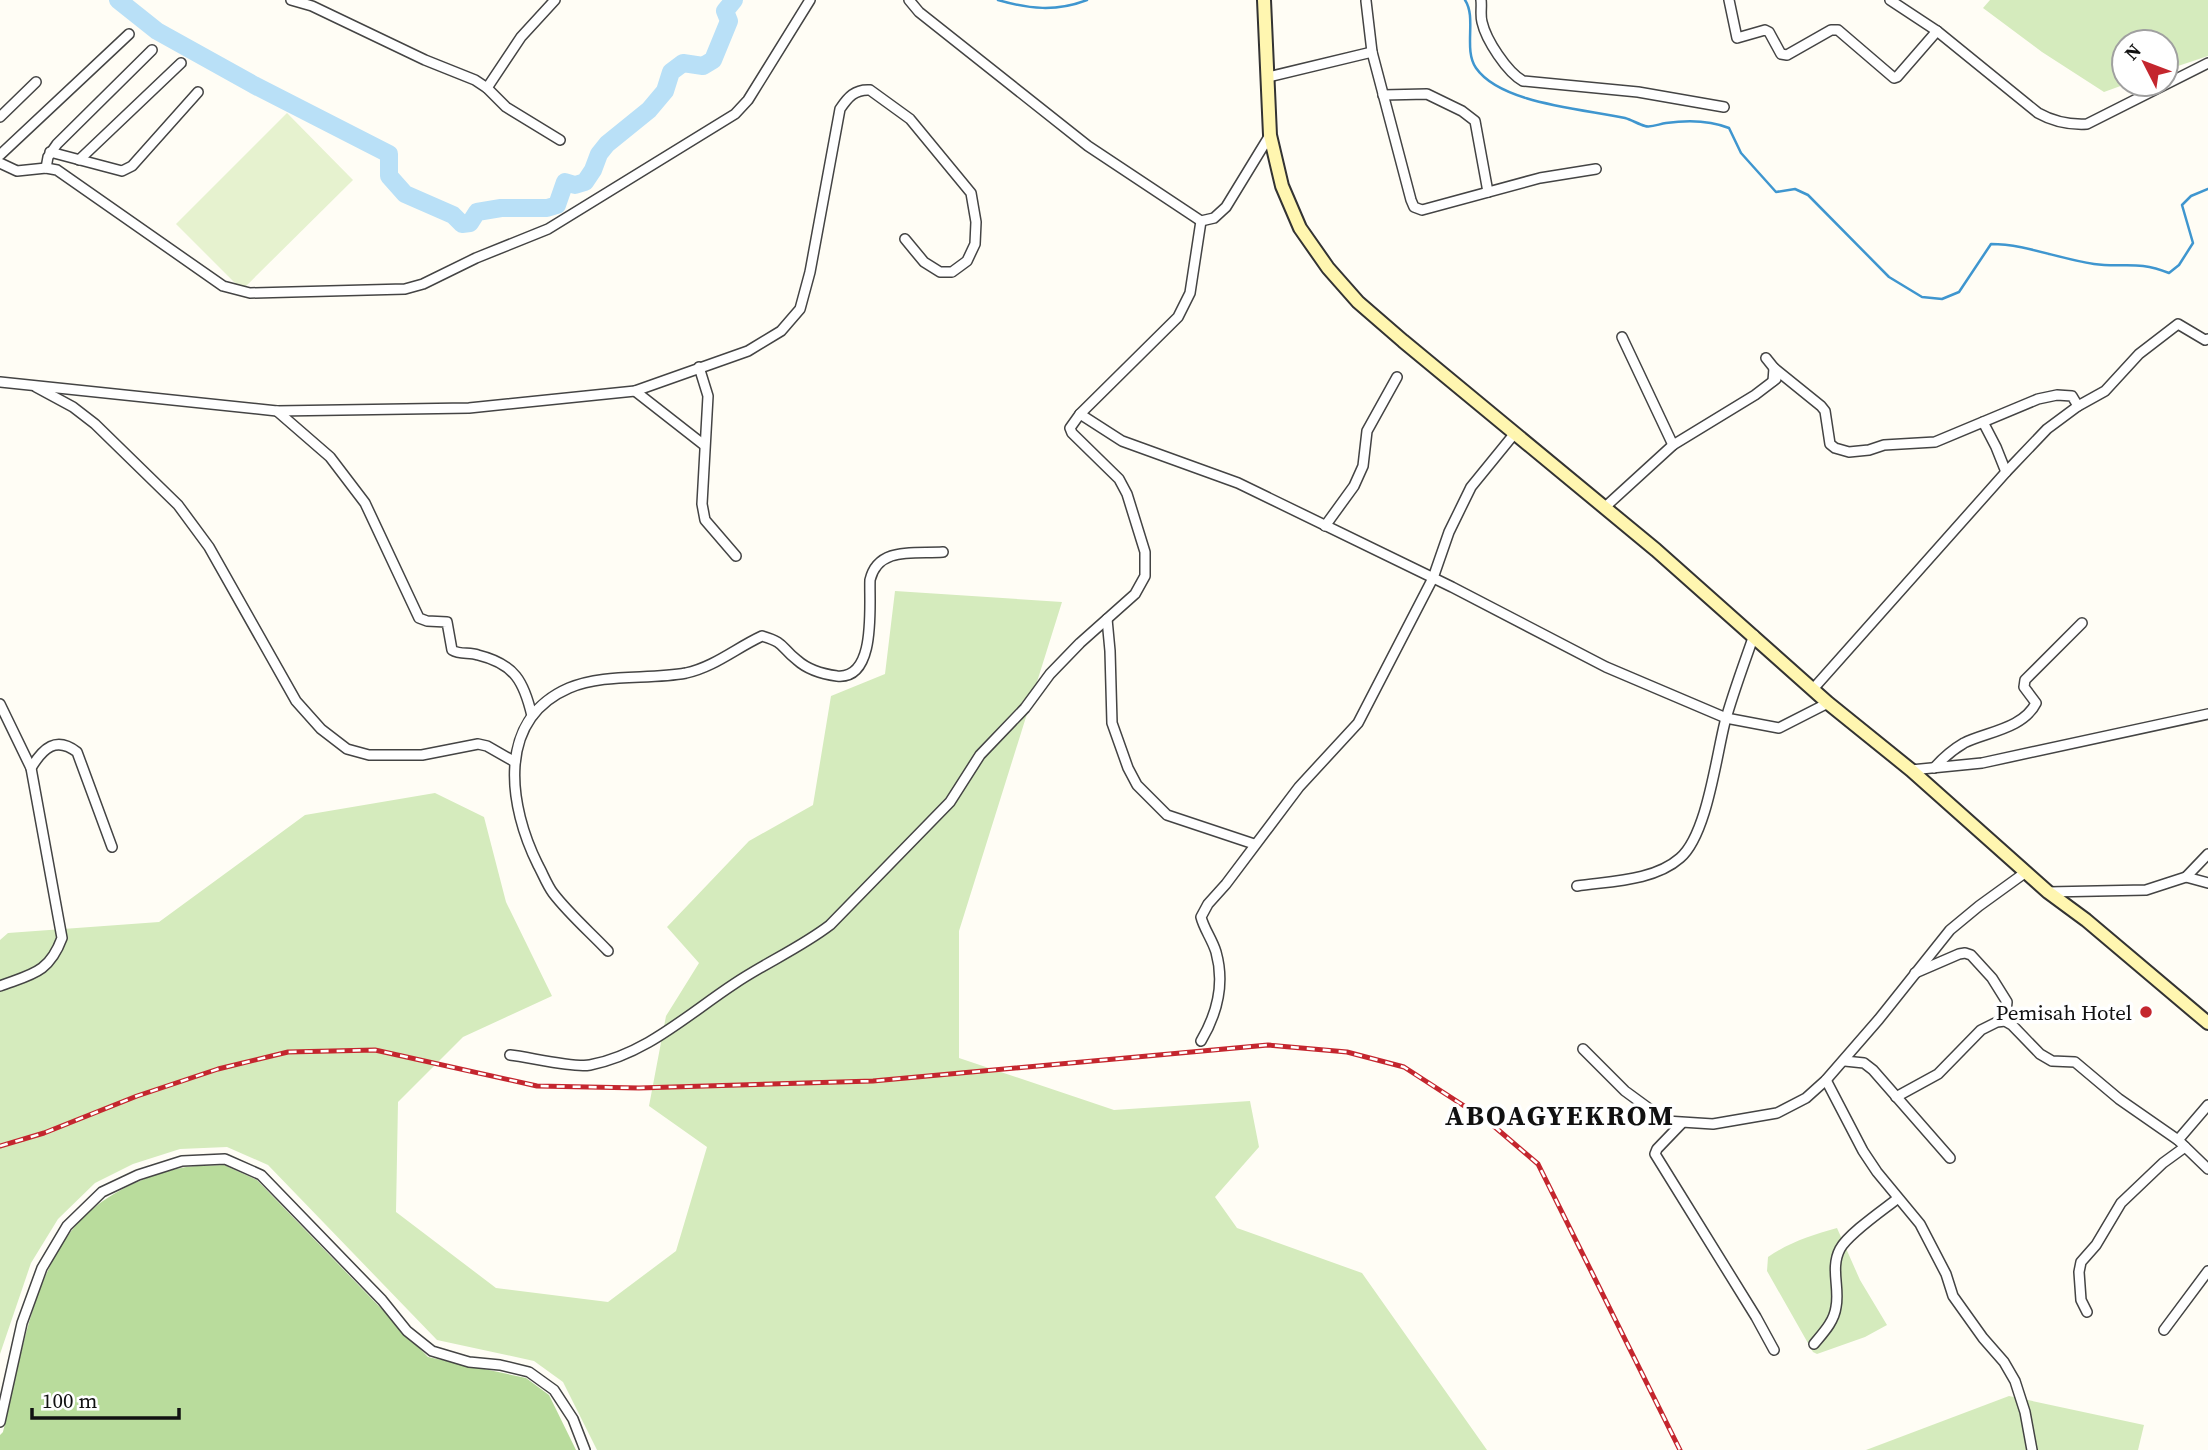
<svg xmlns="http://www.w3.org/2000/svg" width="2208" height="1450" font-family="'Source Serif 4',serif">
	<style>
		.green { fill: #d5ebbd }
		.forest { fill: #b9dc9c }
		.pitch { fill: #e6f2cf }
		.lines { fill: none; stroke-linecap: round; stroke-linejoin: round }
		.stream { stroke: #3f96cf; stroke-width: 2.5 }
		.river { stroke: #b9e0f7; stroke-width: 18 }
		.street-casing { stroke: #444; stroke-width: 12 }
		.secondary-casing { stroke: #333; stroke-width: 16 }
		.street { stroke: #fff; stroke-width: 9 }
		.secondary { stroke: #fff6b0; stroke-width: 12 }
		.rail-casing { stroke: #c4262e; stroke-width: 5 }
		.rail { stroke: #fff; stroke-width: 2.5; stroke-dasharray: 8; stroke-linecap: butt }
		.poi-dot { fill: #c4262e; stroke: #fff; stroke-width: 2.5 }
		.labels { text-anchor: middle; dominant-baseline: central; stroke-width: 7; stroke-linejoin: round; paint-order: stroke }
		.poi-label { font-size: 21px; fill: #111; stroke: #fff; text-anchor: end }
		.district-label { font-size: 28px; font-weight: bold; letter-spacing: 2px; fill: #111; stroke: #fff }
	</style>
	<rect width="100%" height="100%" fill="#fffdf5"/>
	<!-- green -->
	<g class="green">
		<path d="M1990,0H2208V56L2166,70V42H2124V84H2126L2104,92L2042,52L1983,8Z"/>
		<path d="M895,591L1062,602L959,931V1058L1114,1110L1250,1101L1259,1147L1215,1197L1237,1228L1362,1273L1487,1450H597L563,1382L534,1361L437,1340L268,1165L227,1147L180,1149L133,1164L95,1183L58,1219L31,1263L0,1354V940L8,933L159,922L305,815L435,793L484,817L506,902L552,996L463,1037L398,1102L396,1212L496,1288L608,1302L676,1251L707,1147L649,1106L666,1016L699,963L667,927L749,841L813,805L831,696L885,674Z"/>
		<path d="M1837,1228L1860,1280L1887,1325L1865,1337L1817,1354L1813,1352L1767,1271L1768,1257C1790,1242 1812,1235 1837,1228Z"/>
		<path d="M2009,1396L2144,1425L2138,1450H1866Z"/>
	</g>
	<!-- forest -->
	<path class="forest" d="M224,1165L257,1180L428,1357L526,1378L549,1395L576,1450H0V1435L3,1432C19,1367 30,1284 72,1230C98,1197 140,1177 181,1168C195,1165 210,1166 224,1165Z"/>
	<!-- pitch -->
	<path class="pitch" d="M287,113L353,180L242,290L176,224Z"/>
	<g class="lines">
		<!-- stream -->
		<g class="stream">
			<path d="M998,0C1029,9 1056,12 1087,0"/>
			<path d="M1465,0C1477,18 1463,49 1476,68C1501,104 1584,109 1625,118C1632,120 1638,124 1645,126C1651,128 1659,124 1666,123C1687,120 1709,120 1729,128L1741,153L1776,192L1795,189L1808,195L1889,277L1922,297L1942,299L1959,292L1991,244C2025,244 2059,259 2094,264C2124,268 2137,260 2169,273L2179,265L2193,243L2182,205L2191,196L2208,189"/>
		</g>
		<!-- river -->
		<path class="river" d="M118,0L157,31L254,85L389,154V176L405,194L453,215L462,224L470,223L477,212L501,208H547L557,205L565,182L575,185L585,182L593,170L599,154L607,144L649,110L665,91L671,72L683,63L703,66L713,60L729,21L725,11L734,0"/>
		<defs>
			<g id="street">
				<path d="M291,0L312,6L425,60L475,80L487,88L506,107L560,140"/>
				<path d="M909,0L919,12L1088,146L1201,221L1214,218L1226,207L1270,135"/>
				<path d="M1481,0C1482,7 1480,15 1482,22C1486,40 1507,72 1523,81L1638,92L1724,107"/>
				<path d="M1729,0L1737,38L1765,30L1769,32L1781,54L1787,55L1831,30H1838L1894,78L1897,77L1937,31"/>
				<path d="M1890,0L1937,31L2038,113C2054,122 2069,125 2087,124L2208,63"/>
				<path d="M1366,1L1372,52L1411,200L1414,207L1422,210L1540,178L1596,169"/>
				<path d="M1268,77L1372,52"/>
				<path d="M487,88L521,37L555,0"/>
				<path d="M1383,95L1427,94L1462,111L1475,121L1488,192"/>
				<path d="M0,117L36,82"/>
				<path d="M50,152L122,171L132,166L198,92"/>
				<path d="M0,155L129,34"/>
				<path d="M79,160L181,63"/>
				<path d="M0,163L17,171L46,168L57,170L223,286L250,293L405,289L423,284L476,258L548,229L735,114L748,100L810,0"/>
				<path d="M46,168L48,157L57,144L152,50"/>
				<path d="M1622,337L1673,445"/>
				<path d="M1766,358L1774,368"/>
				<path d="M699,367L708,396L702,504L705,520L736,556"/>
				<path d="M1773,381L1774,368L1821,406L1825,411L1830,444L1835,448L1849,452L1869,450L1884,445L1935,442L2038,399L2057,395L2072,396L2078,406L2105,391L2139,354L2178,324L2205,340L2208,339"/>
				<path d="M0,382L277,411L469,408L635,391L748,351L781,331L800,309L810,272L840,109C848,97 855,89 870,90L910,119L971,193L976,222L975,244L967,261L952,272H940L924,262L905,239"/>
				<path d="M36,387L73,407L95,424L178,505L209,547L296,701L321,729L347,749L369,755H422L478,744L487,746L515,762"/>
				<path d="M635,391L704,445"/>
				<path d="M277,411L330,457L365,503L419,618L427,621L447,622L452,650C460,655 469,652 478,655C515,664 524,682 532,716"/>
				<path d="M1080,414L1122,441L1238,483L1452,587L1606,667L1726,718L1779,728L1828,703"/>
				<path d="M1983,422L1996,447L2006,472"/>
				<path d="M1604,508L1673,445L1755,395L1776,379"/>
				<path d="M1325,526L1354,486L1363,466L1367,431L1397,377"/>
				<path d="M1107,619L1110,651L1112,723L1128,768L1137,785L1167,815L1254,844"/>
				<path d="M1813,689L2006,472L2047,429L2078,406"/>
				<path d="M0,704L31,768L62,938C49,973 32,974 0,986"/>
				<path d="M31,768C43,748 56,736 77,752L112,847"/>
				<path d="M1934,768C1943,758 1952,750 1964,743C1986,732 2023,729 2036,703L2024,687L2025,680L2082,623"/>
				<path d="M1911,770L1982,763L2208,714"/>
				<path d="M2186,877L2208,854"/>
				<path d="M1577,886C1610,881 1654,881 1680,858C1707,835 1716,757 1725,722C1733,693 1744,664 1754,635"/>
				<path d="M2048,892L2146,890L2186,877L2208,883"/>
				<path d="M608,951C590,932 569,914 553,893C547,885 543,874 538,865C509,807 495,720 569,688C605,673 648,680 686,673C714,667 736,648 762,636C786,643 780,647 797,660C808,670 822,674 837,676C877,680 869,605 870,580C878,546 915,554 943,552"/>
				<path d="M1915,973L1959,954L1965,953L1971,955L1992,978L2007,1002L2005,1021"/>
				<path d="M1201,1041C1217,1014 1225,984 1216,952C1212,939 1204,929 1201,917L1208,904L1226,884L1299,787L1358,723L1433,578L1449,532L1471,487L1515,433"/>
				<path d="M1583,1049L1625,1091L1666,1121L1713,1124L1777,1113L1806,1098L1826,1080L1879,1019L1950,930L1979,906L2026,872"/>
				<path d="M510,1055C529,1057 573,1068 590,1065C646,1054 687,1015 734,984C765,963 800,948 830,925L950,802L980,755L1025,708L1050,674L1080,643L1135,594L1145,576V552L1127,494L1119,479L1072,433L1070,428L1080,414L1178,317L1190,293L1201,221"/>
				<path d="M1845,1061L1864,1063L1873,1070L1950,1158"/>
				<path d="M1826,1080L1863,1151L1877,1172L1920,1224L1946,1274L1953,1296L1983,1338L2004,1362L2015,1381L2025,1412L2032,1450"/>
				<path d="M1896,1097L1938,1074L1981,1030L1997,1022L2005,1021L2012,1025L2040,1054L2052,1061L2075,1062L2119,1099L2178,1140L2208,1169"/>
				<path d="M1682,1123L1657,1149L1655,1154L1756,1317L1774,1350"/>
				<path d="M2178,1140L2208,1105"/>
				<path d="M2087,1312L2081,1300L2079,1272L2081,1262L2096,1245L2121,1203L2163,1163L2185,1147"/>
				<path d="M2164,1330L2208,1271"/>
				<path d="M1814,1344C1823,1333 1834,1322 1836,1307C1840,1288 1830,1268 1840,1249C1848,1234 1883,1210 1897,1199"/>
				<path d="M0,1422L22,1323L42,1268L67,1226L102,1192L138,1175L182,1161L225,1159L261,1175L382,1300L407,1331L432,1351L469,1362L500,1365L529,1372L554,1390L573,1419L585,1450"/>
			</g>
			<path id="secondary" d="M1264,0L1270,135L1282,186L1300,228L1328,268L1358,302L1403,341L1656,550L1828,703L1911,770L2048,892L2086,920L2208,1023"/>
		</defs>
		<!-- street casing -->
		<use href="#street" class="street-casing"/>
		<!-- secondary casing -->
		<use href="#secondary" class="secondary-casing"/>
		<!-- street -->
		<use href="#street" class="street"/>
		<!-- secondary -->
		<use href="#secondary" class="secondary"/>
		<defs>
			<path id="rail" d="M0,1146L44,1133L137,1096L218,1069L288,1052L375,1050L537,1086L639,1088L873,1081L1268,1045L1347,1052L1404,1067L1489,1122L1538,1164L1680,1450"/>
		</defs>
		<!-- rail casing -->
		<use href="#rail" class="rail-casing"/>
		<!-- rail -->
		<use href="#rail" class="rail"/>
	</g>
	<!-- markers -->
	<circle class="poi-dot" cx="2146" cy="1012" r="7"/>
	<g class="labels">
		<!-- poi labels -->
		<g class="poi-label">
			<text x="2132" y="1012">Pemisah Hotel</text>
		</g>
		<!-- district labels -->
		<g class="district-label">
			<text x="1560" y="1115">ABOAGYEKROM</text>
		</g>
	</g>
	<!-- north arrow -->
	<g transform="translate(2145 63) rotate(312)"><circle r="33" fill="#ffffff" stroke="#a0a0a0" stroke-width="2"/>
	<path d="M0-5L12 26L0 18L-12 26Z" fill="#c4262e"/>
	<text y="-10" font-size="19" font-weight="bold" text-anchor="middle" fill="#111111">N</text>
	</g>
	<!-- scale -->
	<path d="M32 1408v10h147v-10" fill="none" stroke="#111111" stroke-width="3.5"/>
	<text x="42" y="1408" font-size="21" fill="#111111" stroke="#ffffff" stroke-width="5" paint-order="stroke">100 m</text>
</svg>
